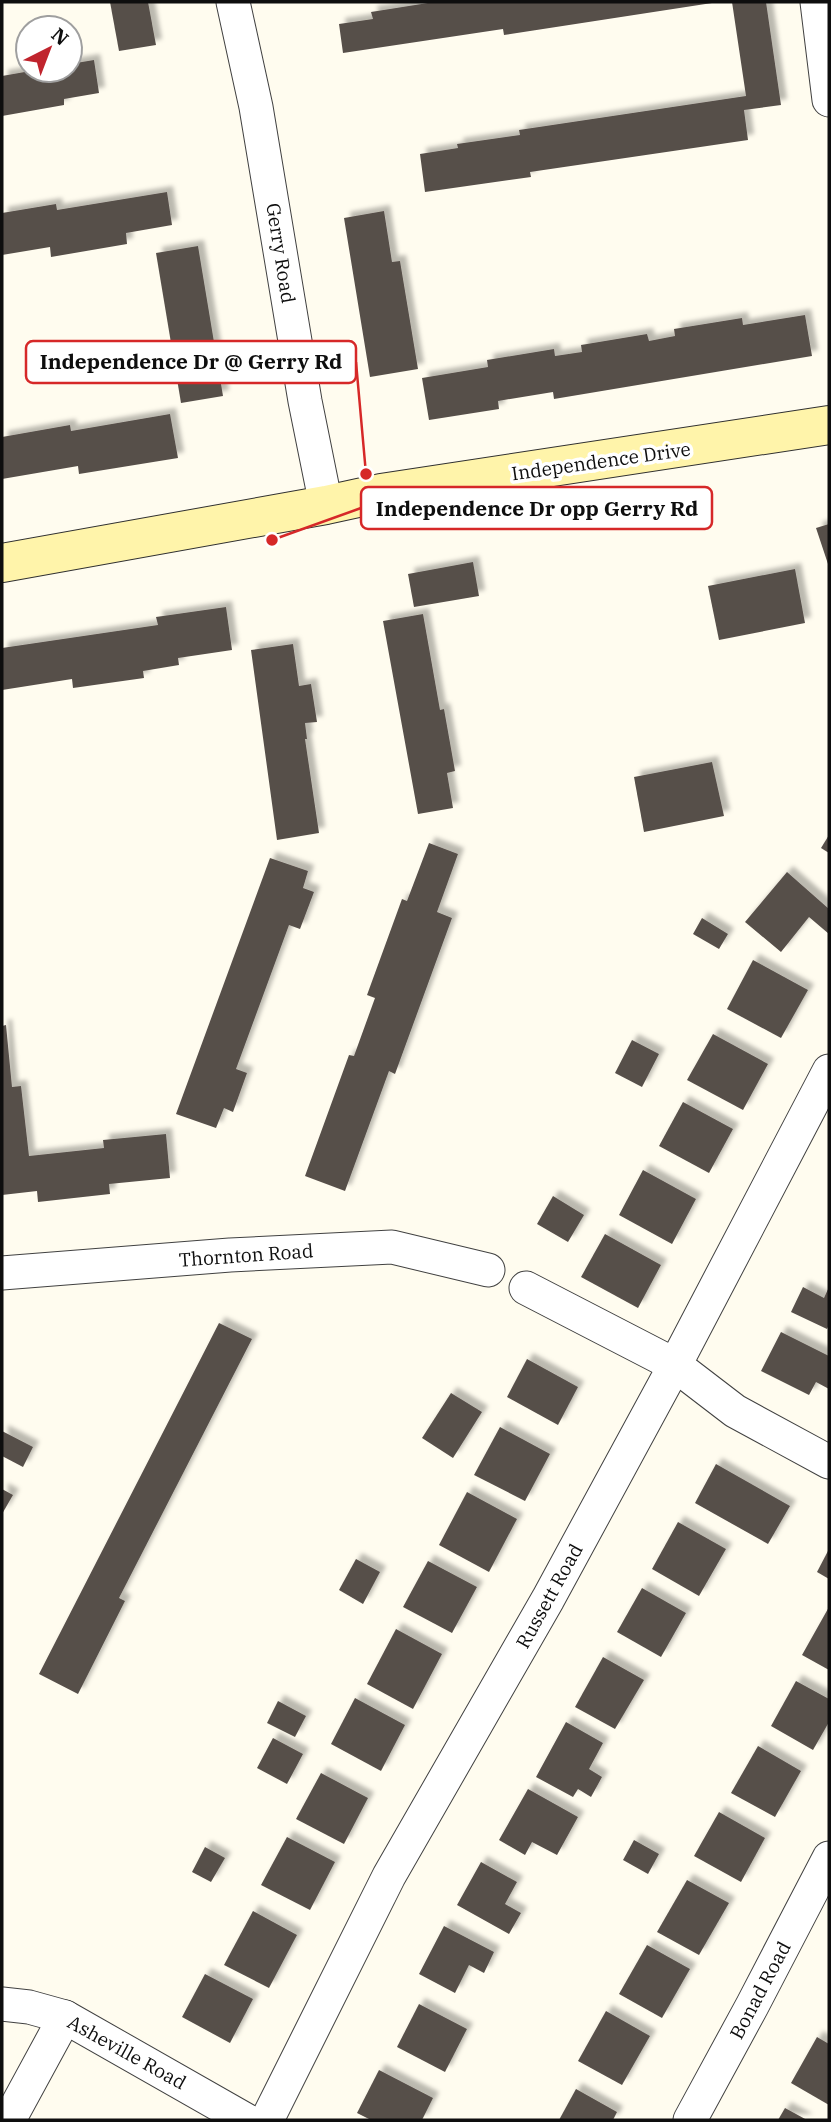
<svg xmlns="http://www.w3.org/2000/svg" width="831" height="2122" font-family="'IBM Plex Serif',serif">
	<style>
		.building { fill: #574f4a; filter: url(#shadow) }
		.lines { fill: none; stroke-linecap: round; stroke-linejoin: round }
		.minor-casing { stroke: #414141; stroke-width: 35 }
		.secondary-casing { stroke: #303030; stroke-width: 40 }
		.minor { stroke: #fff; stroke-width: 33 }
		.secondary { stroke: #fff4aa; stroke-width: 38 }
		.labels { text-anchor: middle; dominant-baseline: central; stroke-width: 7; stroke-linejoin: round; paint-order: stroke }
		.street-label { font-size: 19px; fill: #0e0e0e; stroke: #fff }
		.leader { fill: none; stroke: #d62828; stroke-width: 2.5 }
		.callout-dot { fill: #d62828; stroke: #fff; stroke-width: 2.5 }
		.callout { fill: #fff; stroke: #d62828; stroke-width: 2.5 }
		.callout-label { font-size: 21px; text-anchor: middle; font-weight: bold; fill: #0e0e0e }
	</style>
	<defs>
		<filter id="shadow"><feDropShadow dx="6" dy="-6" stdDeviation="2" flood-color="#0004"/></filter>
	</defs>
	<rect width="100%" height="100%" fill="#fffcef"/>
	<!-- building -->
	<g class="building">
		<path d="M110,2H148L156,45L119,51Z"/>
		<path d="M434,2H712V3L504,35L503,29L343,53L339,24L373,19L371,12Z"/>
		<path d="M732,2H766L781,105L744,110L748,140L530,172L531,177L425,192L420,154L458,148L457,144L520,135L519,130L746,96Z"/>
		<path d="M94,60L99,93L64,99V105L2,116V76L36,70H70V64Z"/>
		<path d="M167,192L172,225L126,233L127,244L51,257L50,247L2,255V213L56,204L57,210Z"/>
		<path d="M384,211L392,262L400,261L418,369L370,377L344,218Z"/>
		<path d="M198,246L223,396L181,403L156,253Z"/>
		<path d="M805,315L812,356L554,399L553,392L498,401L499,409L429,420L422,378L488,367L487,360L554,349L555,356L582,352L581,345L647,334L649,341L675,336L674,329L742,318L743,325Z"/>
		<path d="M170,414L178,458L79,474L78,466L2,479V437L70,425L71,431Z"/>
		<path d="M829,524V567L816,528Z"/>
		<path d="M473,562L479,596L414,607L408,574Z"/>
		<path d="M795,569L805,623L719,640L708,586Z"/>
		<path d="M226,607L232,650L178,658L179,665L143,671L144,678L73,688L72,679L2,690V648L158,625L156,617Z"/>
		<path d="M423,614L440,710L444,709L455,771L447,773L453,808L418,814L383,621Z"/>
		<path d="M293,644L299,686L311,684L317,722L305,723L307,739H305L319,833L277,840L251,650Z"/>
		<path d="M712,762L724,816L644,832L634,777Z"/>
		<path d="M829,835V853L821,848Z"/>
		<path d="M429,843L458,854L437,912L452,918L395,1074L389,1071L345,1191L305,1176L349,1055L354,1056L375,998L367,995L402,899L407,901Z"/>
		<path d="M270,858L308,871L303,888L314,892L300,929L289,925L236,1069L247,1073L233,1112L224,1108L216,1128L176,1114Z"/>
		<path d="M787,872L829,909V934L809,917L781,952L745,922Z"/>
		<path d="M702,918L728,934L719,949L693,934Z"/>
		<path d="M753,960L808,990L781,1038L727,1009Z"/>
		<path d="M6,1025L12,1087L21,1086L29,1156L104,1148L103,1140L166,1134L170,1178L109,1184L110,1194L38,1202L37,1191L2,1195V1026Z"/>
		<path d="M713,1034L768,1064L743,1110L687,1080Z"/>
		<path d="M632,1040L659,1054L642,1087L615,1073Z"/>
		<path d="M683,1102L733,1129L709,1173L659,1146Z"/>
		<path d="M643,1170L696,1199L672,1244L619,1215Z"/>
		<path d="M553,1196L584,1215L568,1242L537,1224Z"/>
		<path d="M605,1234L661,1265L638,1308L581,1277Z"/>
		<path d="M803,1287L824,1298L829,1287V1325L827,1329L791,1312Z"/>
		<path d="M219,1323L252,1339L119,1598L125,1601L78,1694L39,1674Z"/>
		<path d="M781,1332L829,1356V1389L816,1382L809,1395L761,1371Z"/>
		<path d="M527,1359L578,1387L558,1425L507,1397Z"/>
		<path d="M451,1393L482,1412L453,1458L422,1438Z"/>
		<path d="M500,1427L550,1454L525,1501L474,1475Z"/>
		<path d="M2,1431L33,1447L23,1467L2,1456Z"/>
		<path d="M716,1464L790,1506L768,1544L695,1503Z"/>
		<path d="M2,1489L13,1495L2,1514Z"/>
		<path d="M467,1492L517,1519L489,1572L439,1545Z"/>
		<path d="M678,1522L726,1549L699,1596L652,1569Z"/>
		<path d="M829,1549V1579L817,1572Z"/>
		<path d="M356,1559L380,1572L363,1604L339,1590Z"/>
		<path d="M428,1561L477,1587L452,1633L403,1607Z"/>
		<path d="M642,1588L686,1613L661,1657L617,1632Z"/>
		<path d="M829,1607V1670L802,1655Z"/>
		<path d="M396,1629L442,1654L413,1709L367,1684Z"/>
		<path d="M603,1657L644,1680L615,1729L575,1707Z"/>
		<path d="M796,1681L829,1699V1722L813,1750L771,1726Z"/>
		<path d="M355,1698L405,1725L381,1771L331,1744Z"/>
		<path d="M278,1701L306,1716L295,1737L267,1723Z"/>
		<path d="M566,1722L603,1743L589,1769L602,1777L591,1797L578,1789L573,1797L536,1777Z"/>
		<path d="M273,1738L303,1754L287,1784L257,1768Z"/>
		<path d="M758,1746L801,1771L775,1817L731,1793Z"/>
		<path d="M321,1773L368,1798L344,1844L296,1819Z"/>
		<path d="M528,1789L578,1817L557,1855L532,1842L525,1855L499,1840Z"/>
		<path d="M719,1812L765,1838L741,1882L694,1856Z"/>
		<path d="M287,1837L335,1862L310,1910L261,1885Z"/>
		<path d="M634,1840L659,1854L648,1874L623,1860Z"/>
		<path d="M205,1847L225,1858L211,1882L192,1872Z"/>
		<path d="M481,1862L517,1882L505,1904L521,1913L509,1934L457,1905Z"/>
		<path d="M687,1880L729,1903L699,1955L657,1932Z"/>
		<path d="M253,1911L297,1935L269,1988L224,1965Z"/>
		<path d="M444,1926L494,1952L484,1973L469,1965L455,1993L419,1974Z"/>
		<path d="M647,1945L690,1969L662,2018L619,1994Z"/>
		<path d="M205,1974L253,1999L230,2043L182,2017Z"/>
		<path d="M419,2004L467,2029L445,2072L397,2047Z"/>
		<path d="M606,2011L650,2036L622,2085L578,2061Z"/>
		<path d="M817,2037L829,2044V2105L791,2083Z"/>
		<path d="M379,2070L433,2098L422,2120H371L357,2113Z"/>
		<path d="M576,2089L617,2112L613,2120H559Z"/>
		<path d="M785,2108L807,2120H778Z"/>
	</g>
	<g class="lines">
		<defs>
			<g id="minor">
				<path d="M233,2L256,107L305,401L326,505"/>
				<path d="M817,2L829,100"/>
				<path d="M2,1273L230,1255L392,1247L488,1270"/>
				<path d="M526,1288L675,1365L735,1411L829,1462"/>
				<path d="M2,2004L29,2007L65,2017L246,2120"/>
				<path d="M9,2120L65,2017"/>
				<path d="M267,2120L389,1876L548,1599L675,1365L829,1071"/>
				<path d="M690,2120L752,2006L829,1858"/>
			</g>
			<path id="secondary" d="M2,563L326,505L381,493L829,425"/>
		</defs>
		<!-- minor casing -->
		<use href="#minor" class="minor-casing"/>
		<!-- secondary casing -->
		<use href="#secondary" class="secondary-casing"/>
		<!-- minor -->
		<use href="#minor" class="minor"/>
		<!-- secondary -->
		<use href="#secondary" class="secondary"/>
	</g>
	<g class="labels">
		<!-- street labels -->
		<g class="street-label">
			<text transform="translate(281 253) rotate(81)">Gerry Road</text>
			<text transform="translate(601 461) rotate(-8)">Independence Drive</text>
			<text transform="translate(246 1255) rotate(-4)">Thornton Road</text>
			<text transform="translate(549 1596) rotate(-61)">Russett Road</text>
			<text transform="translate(760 1990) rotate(-62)">Bonad Road</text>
			<text transform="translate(127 2052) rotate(29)">Asheville Road</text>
		</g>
	</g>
	<!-- callouts -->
	<path class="leader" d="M366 474L356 362M272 540L361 508"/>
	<g class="callout-dot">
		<circle cx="366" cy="474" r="7"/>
		<circle cx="272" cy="540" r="7"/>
	</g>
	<g class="callout">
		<rect x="26" y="341" width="330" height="42" rx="7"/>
		<rect x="361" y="487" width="351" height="42" rx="7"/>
	</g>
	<g class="callout-label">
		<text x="191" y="369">Independence Dr @ Gerry Rd</text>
		<text x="537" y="516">Independence Dr opp Gerry Rd</text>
	</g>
	<!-- border -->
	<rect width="831" height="2122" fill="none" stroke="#0e0e0e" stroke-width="7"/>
	<!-- north arrow -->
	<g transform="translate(49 49) rotate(42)"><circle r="33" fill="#ffffff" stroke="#9f9f9f" stroke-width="2"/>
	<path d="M0-5L12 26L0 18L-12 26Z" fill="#c0242d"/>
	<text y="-10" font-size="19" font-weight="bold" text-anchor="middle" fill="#0e0e0e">N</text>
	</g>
</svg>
